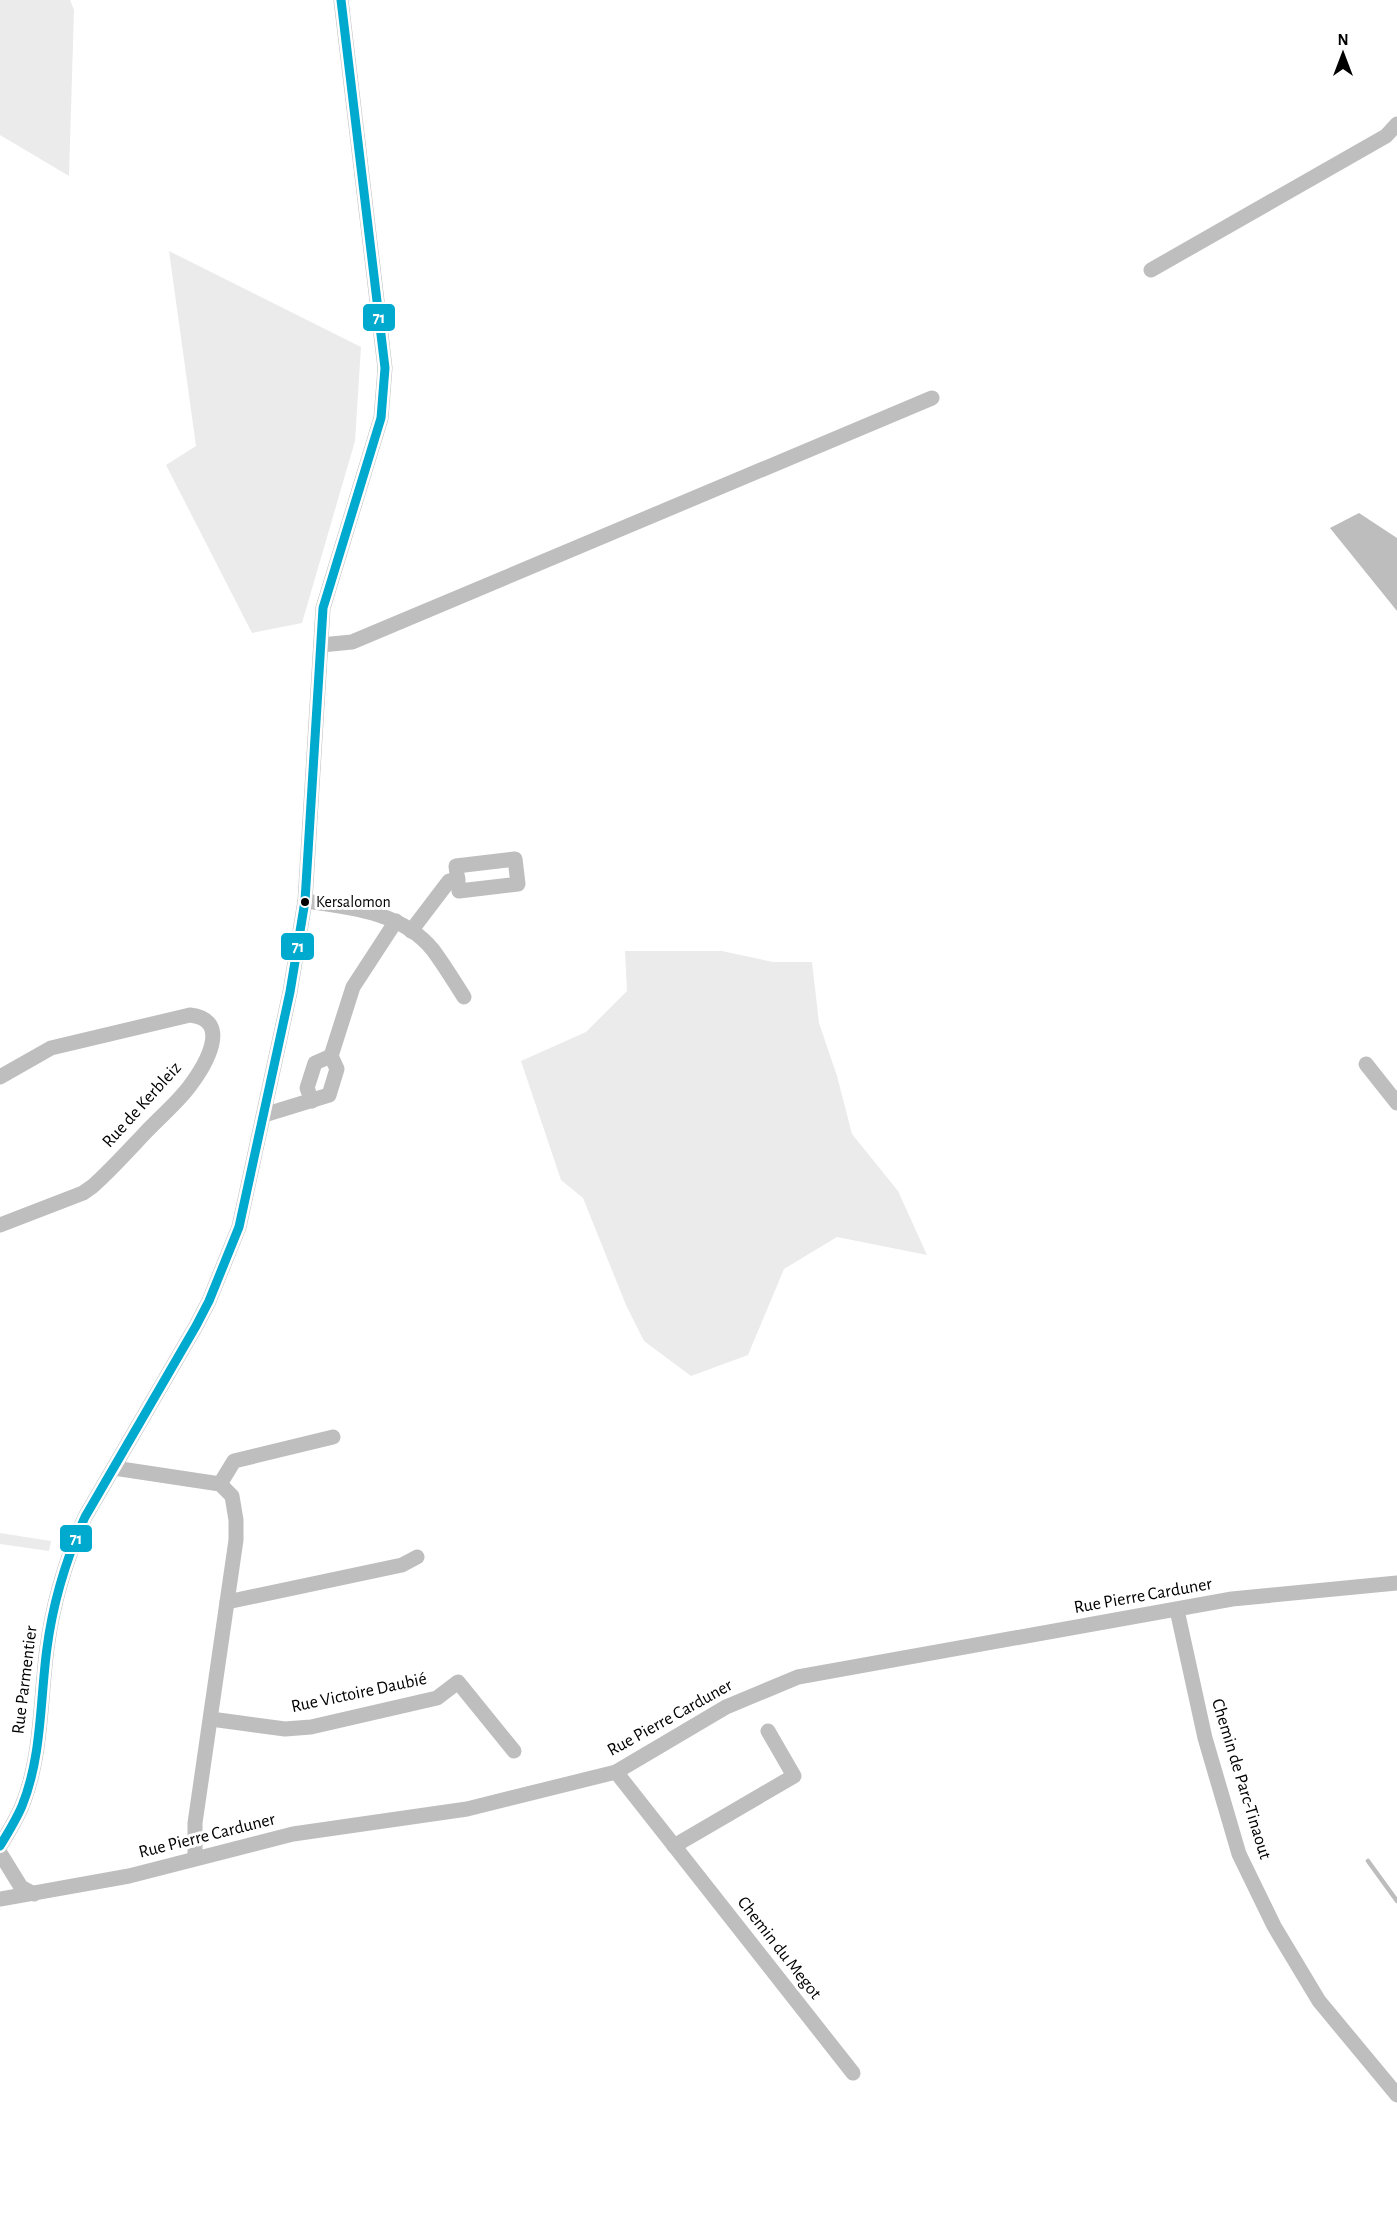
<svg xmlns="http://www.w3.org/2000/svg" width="1397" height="2222" font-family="'Alegreya Sans',sans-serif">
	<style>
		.green { fill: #ebebeb }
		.water { fill: #bdbdbd }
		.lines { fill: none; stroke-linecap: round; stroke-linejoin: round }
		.stream { stroke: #bdbdbd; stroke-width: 4.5 }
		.minor { stroke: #bebebe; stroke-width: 15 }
		.bus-1-casing { stroke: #fff; stroke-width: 14 }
		.bus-1 { stroke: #00a9ce; stroke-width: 9 }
		.bus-dot { fill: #000; stroke: #fff; stroke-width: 2 }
		.labels { text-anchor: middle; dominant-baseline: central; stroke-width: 6; stroke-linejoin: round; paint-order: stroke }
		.bus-label { font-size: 16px; fill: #000; stroke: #fff; text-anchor: start }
		.street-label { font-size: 18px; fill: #000; stroke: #fff }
		.line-badge { stroke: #fff; stroke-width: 2 }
		.badge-label { font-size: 16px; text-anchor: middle; font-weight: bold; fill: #fff }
	</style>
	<rect width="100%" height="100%" fill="#fff"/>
	<!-- green -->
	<g class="green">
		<path d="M0,0H70L74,10L69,176L0,135Z"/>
		<path d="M169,251L361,347L355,441L302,623L252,633L166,465L196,446Z"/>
		<path d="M625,951H722L773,962H812L819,1023L837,1076L852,1134L898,1191L927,1255L837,1237L784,1269L748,1355L691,1376L644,1341L626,1305L583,1198L561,1180L521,1061L586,1032L627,991Z"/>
		<path d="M0,1533L51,1541L49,1551L0,1544Z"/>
	</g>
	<!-- water -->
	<path class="water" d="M1359,513L1397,538V611L1330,528Z"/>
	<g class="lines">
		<!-- stream -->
		<path class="stream" d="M1368,1861L1397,1901"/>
		<!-- minor -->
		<g class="minor">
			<path d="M1151,270L1386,136L1397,124"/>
			<path d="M321,645L352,642L932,398"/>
			<path d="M515,859L518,884L459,891L456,866Z"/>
			<path d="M305,901C349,907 403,912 433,950C444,965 454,981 464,997"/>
			<path d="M411,931L449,881L458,879"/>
			<path d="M1366,1064L1397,1103"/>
			<path d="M0,1077L51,1048L190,1015C233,1020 205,1066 189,1087C177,1103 159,1118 145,1133C128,1151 111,1170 93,1186L83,1193L0,1225"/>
			<path d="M312,1101L307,1088L315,1063L331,1056"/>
			<path d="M264,1115L329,1095L337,1069L331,1056L353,987L396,921"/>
			<path d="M114,1468L220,1484L232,1496L236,1520V1540L195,1823V1858"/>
			<path d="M220,1484L234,1461L333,1437"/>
			<path d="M227,1602L402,1565L417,1557"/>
			<path d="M1177,1610L1205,1738L1239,1854L1274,1926L1319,2001L1397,2095"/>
			<path d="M211,1719L285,1729L311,1727L437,1698L458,1682L514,1751"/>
			<path d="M616,1772L853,2073"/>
			<path d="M0,1846C8,1833 16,1820 22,1806C42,1757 40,1700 47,1648C53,1602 66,1559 85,1517L196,1326L209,1301L239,1227L290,992L305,901L323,608L381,418L385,368L341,0"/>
			<path d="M674,1846L794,1776L768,1731"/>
			<path d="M0,1853L21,1887L34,1894"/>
			<path d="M0,1899L129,1876L293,1834L467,1809L616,1772L726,1707L798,1677L1232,1599L1397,1583"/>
		</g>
		<defs>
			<path id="bus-1" d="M0,1846C8,1833 16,1820 22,1806C42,1757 40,1700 47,1648C53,1602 66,1559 85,1517L196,1326L209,1301L239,1227L290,992L305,901L323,608L381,418L385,368L341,0"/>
		</defs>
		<!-- bus-1 casing -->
		<use href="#bus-1" class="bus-1-casing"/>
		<!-- bus-1 -->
		<use href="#bus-1" class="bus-1"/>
	</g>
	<!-- markers -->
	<circle class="bus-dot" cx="305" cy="902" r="5"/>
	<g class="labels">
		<!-- bus labels -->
		<g class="bus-label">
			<text x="316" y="902">Kersalomon</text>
		</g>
		<!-- street labels -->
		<g class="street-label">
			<text transform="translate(142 1105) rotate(-48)">Rue de Kerbleiz</text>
			<text transform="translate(1143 1596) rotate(-10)">Rue Pierre Carduner</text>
			<text transform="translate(25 1680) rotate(-83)">Rue Parmentier</text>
			<text transform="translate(359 1693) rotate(-12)">Rue Victoire Daubié</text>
			<text transform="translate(670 1718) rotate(-29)">Rue Pierre Carduner</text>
			<text transform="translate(1241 1779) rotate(73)">Chemin de Parc-Tinaout</text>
			<text transform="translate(207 1836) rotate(-14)">Rue Pierre Carduner</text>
			<text transform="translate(779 1948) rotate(52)">Chemin du Megot</text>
		</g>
	</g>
	<g class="line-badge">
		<rect x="362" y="303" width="34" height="29" rx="6" fill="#00a9ce"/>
		<rect x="280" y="932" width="35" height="29" rx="6" fill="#00a9ce"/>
		<rect x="59" y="1524" width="34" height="29" rx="6" fill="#00a9ce"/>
	</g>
	<g class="badge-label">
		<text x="379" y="323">71</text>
		<text x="298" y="952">71</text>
		<text x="76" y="1544">71</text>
	</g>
	<!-- north arrow -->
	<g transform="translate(1343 54)" stroke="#ffffff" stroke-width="4.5" paint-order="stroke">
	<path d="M0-4.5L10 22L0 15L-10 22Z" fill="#000000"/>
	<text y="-9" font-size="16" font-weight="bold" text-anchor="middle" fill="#000000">N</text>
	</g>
</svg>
